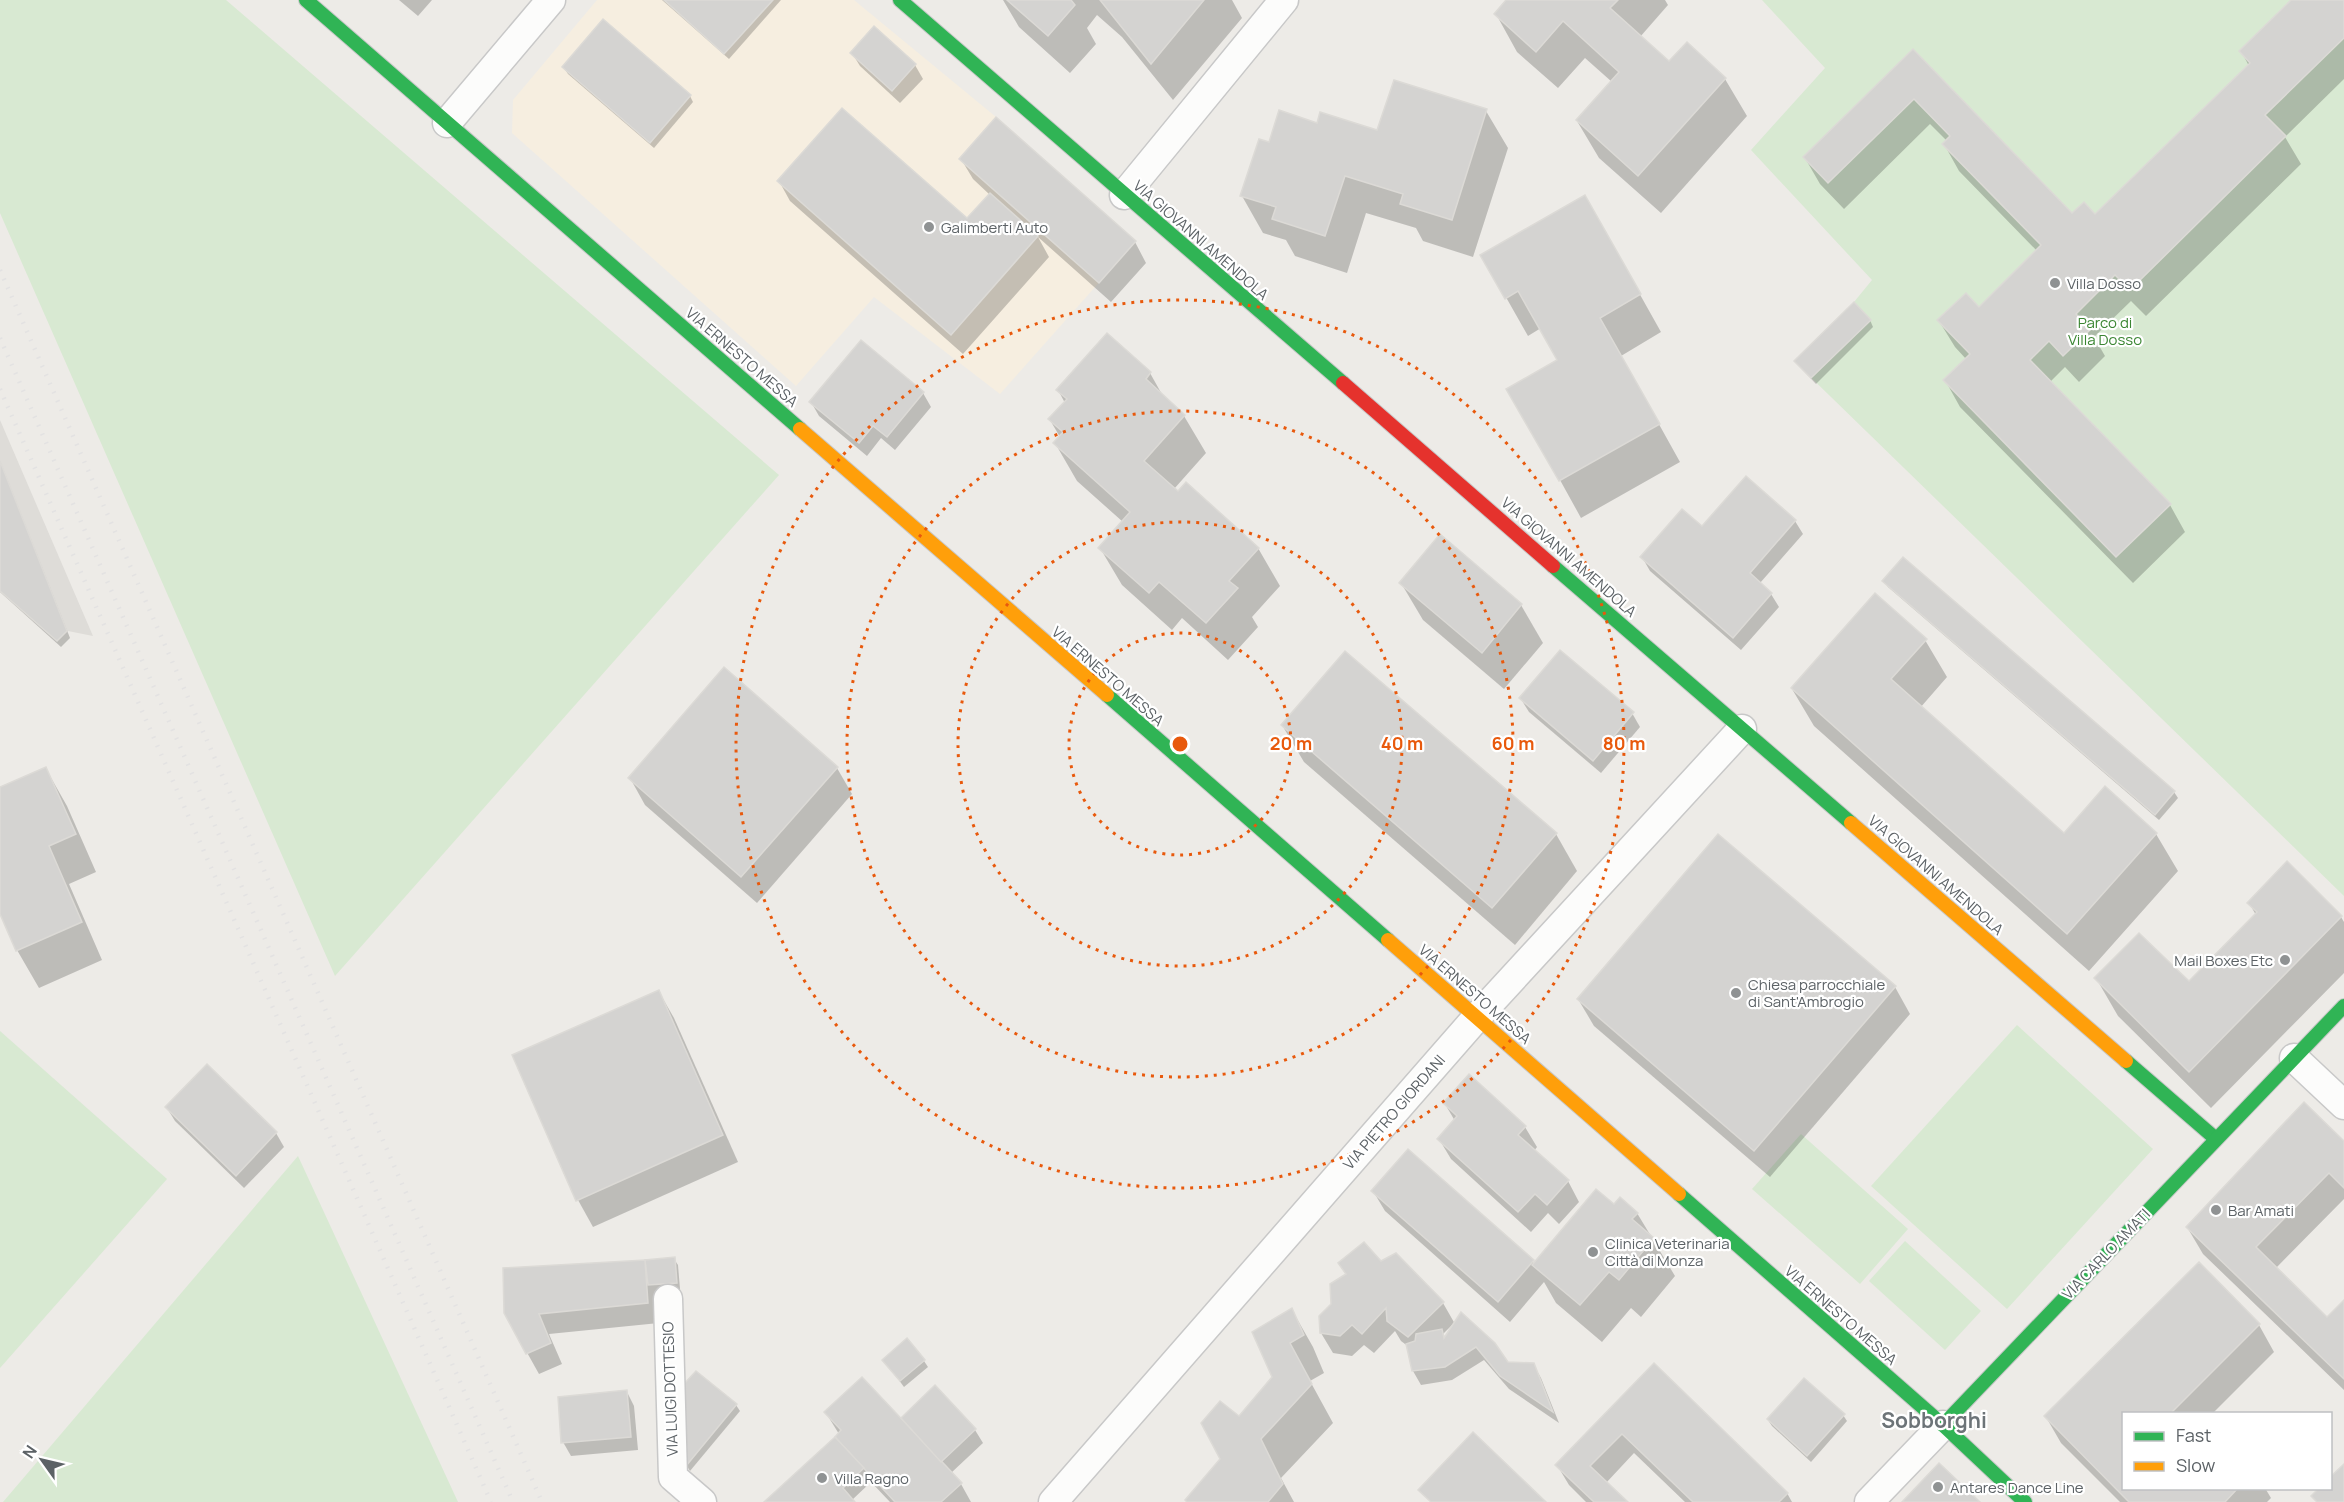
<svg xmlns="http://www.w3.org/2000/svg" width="2344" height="1502" font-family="Manrope,sans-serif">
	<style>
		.commercial { fill: #f6eee0 }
		.industrial { fill: #dedcd8 }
		.green { fill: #d8e9d2 }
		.shadow { fill: #0003; fill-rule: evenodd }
		.building { fill: #d4d3d1; stroke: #dcdad6; stroke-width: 1.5 }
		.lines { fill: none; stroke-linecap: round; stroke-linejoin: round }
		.street-casing { stroke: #c8c8c8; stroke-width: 31 }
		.fast-casing { stroke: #c8c8c8; stroke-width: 16 }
		.slow-casing { stroke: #c8c8c8; stroke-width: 16 }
		.jam-casing { stroke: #c8c8c8; stroke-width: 16 }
		.street { stroke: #fcfcfb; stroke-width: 28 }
		.fast { stroke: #30b455; stroke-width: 14 }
		.slow { stroke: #ff9f0a; stroke-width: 14 }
		.jam { stroke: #e5322d; stroke-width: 14 }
		.rail { stroke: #e3e2e2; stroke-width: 4.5; stroke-dasharray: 1.5 8; stroke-linecap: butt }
		.ring { fill: none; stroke: #e8590c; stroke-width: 3; stroke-dasharray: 3 6 }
		.poi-dot { fill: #8f9293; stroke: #fff; stroke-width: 2 }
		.labels { text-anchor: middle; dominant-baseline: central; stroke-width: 4.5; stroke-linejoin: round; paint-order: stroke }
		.poi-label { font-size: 15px; fill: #5c6266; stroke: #fff; text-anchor: start }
		.street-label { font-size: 15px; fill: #5c6266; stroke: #fff }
		.park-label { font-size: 15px; fill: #3b8633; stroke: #fff }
		.district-label { font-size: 21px; font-weight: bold; fill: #6d7478; stroke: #fff }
		.centre { fill: #e8590c; stroke: #fff; stroke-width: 3 }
		.ring-label { font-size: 18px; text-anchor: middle; font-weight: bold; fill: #e8590c; stroke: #fff; stroke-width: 4.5; stroke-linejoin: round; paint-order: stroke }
	</style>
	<rect width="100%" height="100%" fill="#edebe7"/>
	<!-- commercial -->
	<path class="commercial" d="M597,0H854L996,117L1136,241L1000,394L874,297L796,386L512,133L513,100Z"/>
	<!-- industrial -->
	<path class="industrial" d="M0,420L93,636L68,631L57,641L0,591Z"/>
	<!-- green -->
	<g class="green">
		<path d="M0,0H226L779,475L335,976L0,213Z"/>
		<path d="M1762,0H2344V896L1794,361L1854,302L1872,280L1751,150L1825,68Z"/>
		<path d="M2017,1025L2153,1149L2007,1309L1871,1186Z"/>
		<path d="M0,1031L167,1179L0,1368Z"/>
		<path d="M1801,1134L1908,1229L1860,1284L1752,1189Z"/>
		<path d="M298,1156L458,1502H3Z"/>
		<path d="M1905,1241L1981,1311L1945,1350L1869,1281Z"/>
	</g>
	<!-- shadow -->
	<g class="shadow">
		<path d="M399,0H432L418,16Z"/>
		<path d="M662,0H781L729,59Z"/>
		<path d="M1003,0H1232L1242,18L1173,100L1122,37L1097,15L1087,28L1096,44L1070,73L1019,27Z"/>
		<path d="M1508,0H1665L1668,5L1640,37L1669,63L1725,79L1747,116L1661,213L1599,158L1577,121L1612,82L1585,58L1558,88L1517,52L1496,14Z"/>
		<path d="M2293,0H2344V79L2285,137L2301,164L2146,316L2131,301L2094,337L2105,356L2079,382L2065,367L2050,382L2170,505L2185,532L2133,583L1960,407L1945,380L1966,359L1955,347L1939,321L1979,309L2037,251L1959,171L1944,144L1947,141L1930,124L1844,209L1820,184L1805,158L1913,52L2072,215L2095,216L2249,66L2241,51Z"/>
		<path d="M875,28L915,65L923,79L900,103L860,66L852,53Z"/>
		<path d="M564,68L690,96L693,102L654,148L568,74Z"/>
		<path d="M1486,111L1508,148L1473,257L1423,241L1416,228L1366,213L1347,273L1295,256L1286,240L1263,233L1242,196L1269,144L1318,125L1378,132Z"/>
		<path d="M961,159L1135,242L1146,263L1111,302L1038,237L1049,257L963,354L790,201L779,181L967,220L990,195L973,179Z"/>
		<path d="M1606,234L1661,332L1621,356L1680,462L1581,518L1560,480L1559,361L1541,328L1528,336L1482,255Z"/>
		<path d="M1870,320L1873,327L1816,384L1800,367L1796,361Z"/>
		<path d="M861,342L923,393L931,407L895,450L881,438L867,456L819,416L811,402Z"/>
		<path d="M1150,373L1164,398L1184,416L1206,453L1174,489L1258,548L1280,586L1252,617L1258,627L1228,660L1182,618L1172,630L1122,585L1100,548L1123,522L1077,481L1055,443L1060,437L1050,420L1065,403L1058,390Z"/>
		<path d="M0,461L70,638L61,647L0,592Z"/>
		<path d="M1795,521L1803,534L1760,583L1771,594L1779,607L1741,650L1650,571L1642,557L1702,528Z"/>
		<path d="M1440,536L1521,605L1543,643L1504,689L1423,620L1401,583Z"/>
		<path d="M1903,559L2174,792L2178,798L2159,820L1888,587L1884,581Z"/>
		<path d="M1925,640L1947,677L1920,708L2064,835L2156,834L2178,871L2089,971L1814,726L1792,689Z"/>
		<path d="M1521,699L1632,713L1640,727L1601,773L1529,712Z"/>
		<path d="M1282,725L1556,834L1577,871L1515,945L1304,762Z"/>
		<path d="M837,768L852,794L757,903L645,805L630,778Z"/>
		<path d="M46,769L67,806L96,872L69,884L102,960L39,988L17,950L0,910V789Z"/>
		<path d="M2249,903L2341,917L2344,922V973L2211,1108L2118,1016L2096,978L2189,984L2256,915Z"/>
		<path d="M1895,987L1910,1014L1770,1177L1594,1026L1578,999Z"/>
		<path d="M659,992L674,1018L738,1162L593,1227L578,1200Z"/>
		<path d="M207,1067L276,1133L284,1147L244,1188L175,1121L167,1108Z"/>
		<path d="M1445,1104L1525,1127L1537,1147L1534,1151L1568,1181L1579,1202L1559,1224L1548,1213L1531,1232L1451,1159L1439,1139L1455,1121Z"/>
		<path d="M2344,1143V1199L2276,1268L2327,1319L2344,1302V1390L2203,1254L2187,1227Z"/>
		<path d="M1408,1151L1535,1264L1637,1213L1675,1276L1641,1317L1631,1308L1602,1342L1556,1303L1544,1282L1510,1322L1385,1211L1373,1191Z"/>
		<path d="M674,1259L678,1265L680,1289L657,1291L659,1323L549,1334L562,1364L539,1374L505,1313V1269Z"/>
		<path d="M1381,1263L1443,1303L1455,1324L1507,1363L1533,1364L1541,1378L1559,1423L1509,1389L1484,1360L1452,1380L1421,1385L1413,1371L1409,1347L1401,1341L1395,1331L1374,1353L1364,1345L1352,1356L1333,1353L1321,1333ZM1453,1324L1446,1338L1443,1334Z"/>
		<path d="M1292,1310L1313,1347L1324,1373L1310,1381L1333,1423L1281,1478L1294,1502H1187L1222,1459L1239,1418L1274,1377Z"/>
		<path d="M2259,1325L2274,1352L2212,1414H2124V1488H2265L2271,1498L2267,1502H2120L2061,1443L2046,1417Z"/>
		<path d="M884,1360L924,1361L928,1367L904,1387Z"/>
		<path d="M1654,1365L1787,1493L1792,1502H1685L1634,1453L1606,1483L1626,1502H1586L1569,1485L1557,1465Z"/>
		<path d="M696,1373L736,1405L740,1411L690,1471L687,1466L685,1385Z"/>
		<path d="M627,1392L634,1406L638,1450L571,1456L563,1442Z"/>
		<path d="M826,1413L906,1424L903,1418L975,1430L983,1443L951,1473L961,1484L971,1502H890L871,1482L852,1500L853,1502H766L839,1434Z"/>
		<path d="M1843,1415L1847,1421L1811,1462L1772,1426L1768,1420Z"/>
	</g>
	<!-- building -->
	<g class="building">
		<path d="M664,0H773L724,54Z"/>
		<path d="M1007,0H1071L1075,5L1048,36Z"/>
		<path d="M1100,0H1204L1151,64Z"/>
		<path d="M1506,0H1618L1610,8L1669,61L1687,42L1726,78L1638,176L1576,120L1619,72L1563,21L1536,52L1494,14Z"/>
		<path d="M2291,0H2344V38L2265,115L2286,136L2130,290L2115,275L2076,314L2091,329L2063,356L2049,341L2030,360L2171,504L2116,557L1943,380L1970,354L1937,320L1966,293L1979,307L2041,245L1942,144L1950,136L1914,99L1828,183L1803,157L1913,49L2072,213L2084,202L2095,214L2250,63L2239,51Z"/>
		<path d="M603,19L691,95L650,143L562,67Z"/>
		<path d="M874,26L916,64L892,91L850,53Z"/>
		<path d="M1394,80L1487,109L1452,220L1400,204L1403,194L1345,176L1325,236L1272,219L1276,207L1240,196L1259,139L1269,142L1279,110L1317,123L1320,112L1377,130Z"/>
		<path d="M842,108L967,218L990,193L1038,236L951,335L777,181Z"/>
		<path d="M996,117L1136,241L1099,283L959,159Z"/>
		<path d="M1585,195L1641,294L1600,318L1660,424L1559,481L1506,389L1557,360L1518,291L1505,299L1480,255Z"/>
		<path d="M1854,302L1871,320L1811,378L1794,361Z"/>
		<path d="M1107,333L1151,372L1146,379L1185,415L1144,461L1178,491L1186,482L1259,548L1229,581L1238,588L1206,623L1159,582L1149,593L1098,548L1130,512L1053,443L1063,432L1048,419L1067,399L1056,390Z"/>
		<path d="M861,340L924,392L887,437L873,426L859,443L809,402Z"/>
		<path d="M0,461L67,631L57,641L0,591Z"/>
		<path d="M1746,476L1796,520L1750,573L1772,593L1733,638L1640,557L1682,509L1702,526Z"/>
		<path d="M1440,534L1522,604L1482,653L1399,583Z"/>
		<path d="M1903,557L2175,791L2155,815L1882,581Z"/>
		<path d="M1875,593L1927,639L1891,679L2064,833L2105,786L2157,833L2067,934L1791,688Z"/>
		<path d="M1560,650L1634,712L1593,761L1519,698Z"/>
		<path d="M1345,651L1557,833L1492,908L1281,725Z"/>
		<path d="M724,667L838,767L741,877L628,778Z"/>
		<path d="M46,767L76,834L49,846L82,922L16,951L0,914V787Z"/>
		<path d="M1718,834L1896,986L1754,1151L1577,999Z"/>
		<path d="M2287,861L2342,916L2189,1072L2094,978L2139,933L2189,981L2257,912L2247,903Z"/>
		<path d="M659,990L723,1135L576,1201L512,1055Z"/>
		<path d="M207,1064L277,1132L236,1176L165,1107Z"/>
		<path d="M1469,1074L1526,1126L1518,1135L1569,1180L1547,1205L1535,1194L1518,1212L1437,1139L1457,1116L1443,1103Z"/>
		<path d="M2304,1102L2344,1141V1188L2329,1173L2256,1247L2327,1317L2344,1300V1379L2186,1227Z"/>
		<path d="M1408,1149L1534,1260L1498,1302L1371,1191Z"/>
		<path d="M1596,1189L1614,1204L1620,1197L1638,1213L1632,1219L1654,1238L1619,1280L1609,1272L1580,1305L1532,1265Z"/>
		<path d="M1364,1242L1381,1261L1396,1253L1444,1302L1408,1337L1387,1321L1386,1308L1362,1334L1352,1325L1340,1336L1320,1333L1319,1316L1331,1304L1330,1284L1346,1274L1338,1263Z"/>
		<path d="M675,1257L677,1283L648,1285L645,1260Z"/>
		<path d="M645,1260L648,1303L539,1314L551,1343L526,1354L504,1313L503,1268Z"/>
		<path d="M2199,1262L2260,1324L2170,1414H2124V1488H2238L2225,1502H2129L2044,1416Z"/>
		<path d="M1292,1308L1304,1335L1290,1343L1312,1384L1261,1439L1283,1484L1268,1502H1187L1185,1500L1220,1459L1201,1423L1220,1401L1239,1416L1272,1377L1252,1332Z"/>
		<path d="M1461,1312L1495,1343L1508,1362L1534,1363L1553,1412L1500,1376L1476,1347L1445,1367L1412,1371L1406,1344L1415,1341L1416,1334L1442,1329L1444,1338Z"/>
		<path d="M907,1338L925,1360L900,1381L882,1360Z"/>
		<path d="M1654,1363L1788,1493L1779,1502H1693L1622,1434L1590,1466L1628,1502H1594L1555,1465Z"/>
		<path d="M696,1371L737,1404L686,1466L683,1385Z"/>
		<path d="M862,1377L962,1483L941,1502H895L835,1437L841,1430L824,1412Z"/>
		<path d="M1804,1378L1845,1414L1807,1456L1767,1419Z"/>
		<path d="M935,1385L976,1429L941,1462L901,1418Z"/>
		<path d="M627,1390L631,1437L561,1443L558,1397Z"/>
		<path d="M1473,1432L1546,1502H1431L1418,1490Z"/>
		<path d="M835,1437L864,1468L843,1488L855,1502H764Z"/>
		<path d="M1939,1463L1980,1502H1902Z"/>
		<path d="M2344,1464V1502H2317L2311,1496L2319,1488H2330V1477Z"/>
	</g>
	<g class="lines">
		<defs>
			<g id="street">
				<path d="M447,123L551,0"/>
				<path d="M1124,195L1284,0"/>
				<path d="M2294,1058L2344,1105"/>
				<path d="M668,1299L673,1477L702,1502"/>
				<path d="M1053,1502L1477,1017L1742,729"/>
				<path d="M1869,1502L1943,1425"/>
			</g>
			<g id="fast">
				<path d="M306,0L800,429"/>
				<path d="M900,0L1343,383"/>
				<path d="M1553,566L1851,823"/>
				<path d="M1107,695L1388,940"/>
				<path d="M2126,1061L2216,1139"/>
				<path d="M1679,1194L1943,1425L2025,1502"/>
				<path d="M1943,1425L2344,1006"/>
			</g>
			<g id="slow">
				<path d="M800,429L1107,695"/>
				<path d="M1851,823L2126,1061"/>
				<path d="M1388,940L1679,1194"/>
			</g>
			<path id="jam" d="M1343,383L1553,566"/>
		</defs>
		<!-- street casing -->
		<use href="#street" class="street-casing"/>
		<!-- fast casing -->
		<use href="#fast" class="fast-casing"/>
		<!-- slow casing -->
		<use href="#slow" class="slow-casing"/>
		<!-- jam casing -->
		<use href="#jam" class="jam-casing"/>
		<!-- street -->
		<use href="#street" class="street"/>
		<!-- fast -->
		<use href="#fast" class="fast"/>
		<!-- slow -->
		<use href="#slow" class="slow"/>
		<!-- jam -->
		<use href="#jam" class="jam"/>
		<!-- rail -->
		<g class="rail">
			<path d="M0,270L542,1502"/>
			<path d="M0,338L513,1502"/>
			<path d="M0,389L491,1502"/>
		</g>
	</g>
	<!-- distance rings -->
	<g class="ring">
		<circle cx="1180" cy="744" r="111"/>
		<circle cx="1180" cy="744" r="222"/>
		<circle cx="1180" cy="744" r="333"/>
		<circle cx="1180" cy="744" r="444"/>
	</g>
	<!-- markers -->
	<g class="poi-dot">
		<circle cx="929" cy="227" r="6"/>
		<circle cx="2055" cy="283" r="6"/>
		<circle cx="2285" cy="960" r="6"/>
		<circle cx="1736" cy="993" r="6"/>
		<circle cx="2216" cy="1210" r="6"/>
		<circle cx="1593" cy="1252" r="6"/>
		<circle cx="822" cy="1478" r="6"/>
		<circle cx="1938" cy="1487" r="6"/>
	</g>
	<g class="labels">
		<!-- poi labels -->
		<g class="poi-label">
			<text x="941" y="227">Galimberti Auto</text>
			<text x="2067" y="283">Villa Dosso</text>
			<text x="2273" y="960" text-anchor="end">Mail Boxes Etc</text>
			<text x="1748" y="984">Chiesa parrocchiale<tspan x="1748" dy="17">di Sant'Ambrogio</tspan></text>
			<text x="2228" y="1210">Bar Amati</text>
			<text x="1605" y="1243">Clinica Veterinaria<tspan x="1605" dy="17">Città di Monza</tspan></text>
			<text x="834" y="1478">Villa Ragno</text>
			<text x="1950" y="1487">Antares Dance Line</text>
		</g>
		<!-- street labels -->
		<g class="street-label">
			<text transform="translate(1201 240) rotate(41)">VIA GIOVANNI AMENDOLA</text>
			<text transform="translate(742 357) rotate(41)">VIA ERNESTO MESSA</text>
			<text transform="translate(1569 557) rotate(41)">VIA GIOVANNI AMENDOLA</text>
			<text transform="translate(1108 676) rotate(41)">VIA ERNESTO MESSA</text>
			<text transform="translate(1936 875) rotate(41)">VIA GIOVANNI AMENDOLA</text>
			<text transform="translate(1475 994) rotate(41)">VIA ERNESTO MESSA</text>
			<text transform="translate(1394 1112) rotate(-49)">VIA PIETRO GIORDANI</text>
			<text transform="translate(2106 1254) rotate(-46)">VIA CARLO AMATI</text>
			<text transform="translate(1841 1315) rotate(41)">VIA ERNESTO MESSA</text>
			<text transform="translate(670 1389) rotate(-92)">VIA LUIGI DOTTESIO</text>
		</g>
		<!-- park labels -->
		<g class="park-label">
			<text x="2105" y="322">Parco di<tspan x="2105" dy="17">Villa Dosso</tspan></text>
		</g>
		<!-- district labels -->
		<g class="district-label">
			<text x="1934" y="1420">Sobborghi</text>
		</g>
	</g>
	<circle cx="1180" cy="744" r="9" class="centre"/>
	<g class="ring-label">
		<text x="1291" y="750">20 m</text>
		<text x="1402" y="750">40 m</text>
		<text x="1513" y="750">60 m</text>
		<text x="1624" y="750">80 m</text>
	</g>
	<!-- legend -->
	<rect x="2122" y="1412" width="210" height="78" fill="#ffffff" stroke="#bec0c2" stroke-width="1.5"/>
	<rect x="2134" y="1432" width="30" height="9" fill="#30b455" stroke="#bec0c2" stroke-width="1.5"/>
	<text x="2176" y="1442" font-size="18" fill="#5c6266">Fast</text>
	<rect x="2134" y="1462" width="30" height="9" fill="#ff9f0a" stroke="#bec0c2" stroke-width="1.5"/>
	<text x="2176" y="1472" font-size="18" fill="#5c6266">Slow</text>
	<!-- north arrow -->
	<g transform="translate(42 1460) rotate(304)" stroke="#ffffff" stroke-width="4.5" paint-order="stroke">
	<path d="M0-4.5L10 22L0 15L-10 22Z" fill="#5c6266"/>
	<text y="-9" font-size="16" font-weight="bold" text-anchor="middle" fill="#5c6266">N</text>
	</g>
</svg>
